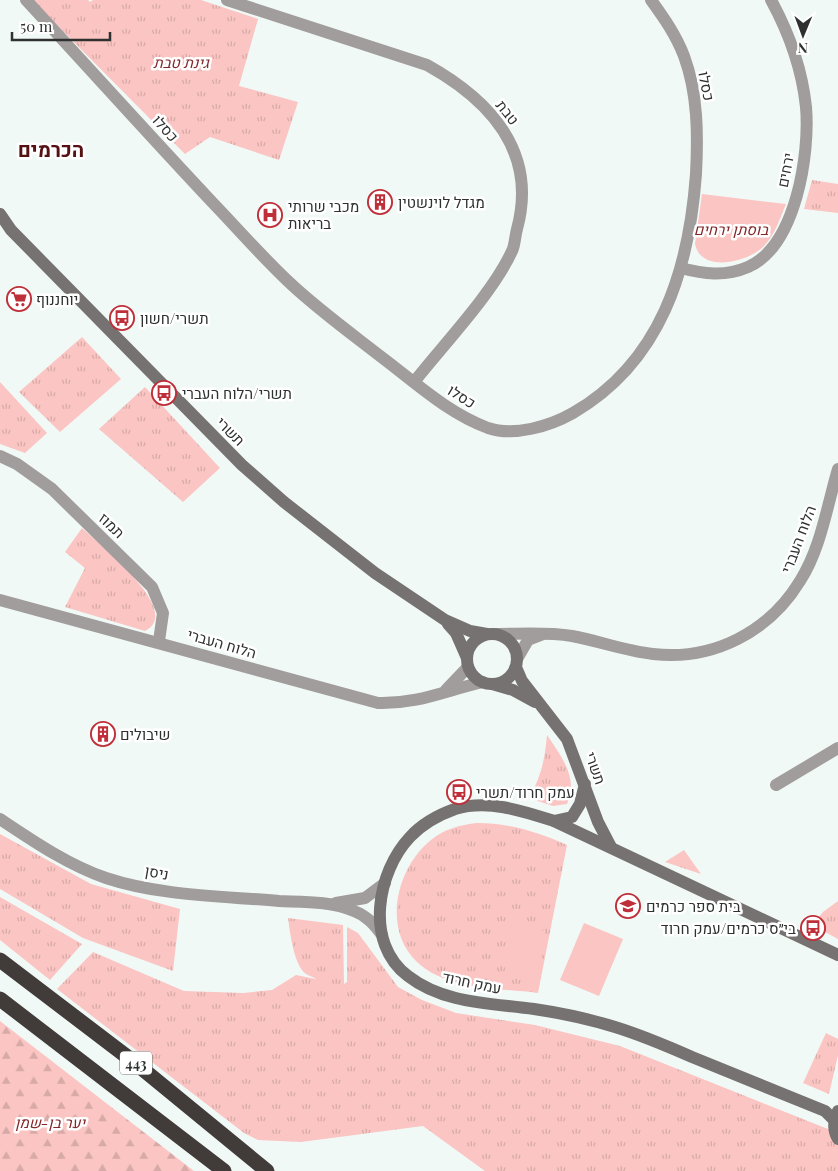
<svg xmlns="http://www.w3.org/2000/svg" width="838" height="1171" font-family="'Playfair Display',Heebo,serif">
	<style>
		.grass { fill: url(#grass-tufts) }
		.forest { fill: url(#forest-firs) }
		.garden { fill: #fac5c2 }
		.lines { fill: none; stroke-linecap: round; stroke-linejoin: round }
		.street { stroke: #a09d9c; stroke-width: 12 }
		.secondary { stroke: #767271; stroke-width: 12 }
		.highway { stroke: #413b3a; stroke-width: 15 }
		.labels { text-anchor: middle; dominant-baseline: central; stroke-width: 5; stroke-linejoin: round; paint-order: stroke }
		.shield { fill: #fff; stroke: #6d6f6e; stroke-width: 1 }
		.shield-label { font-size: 14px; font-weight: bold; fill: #2e3130 }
		.park-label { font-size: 15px; font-style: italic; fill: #83272a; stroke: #fff }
		.street-label { font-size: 15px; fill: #2e3130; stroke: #fff }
		.poi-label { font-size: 15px; fill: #2e3130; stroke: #fff; text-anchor: start }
		.district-label { font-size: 20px; font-weight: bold; fill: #561115; stroke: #fff }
	</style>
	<defs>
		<pattern id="grass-tufts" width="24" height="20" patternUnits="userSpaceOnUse" patternTransform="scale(1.25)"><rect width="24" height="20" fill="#fac5c2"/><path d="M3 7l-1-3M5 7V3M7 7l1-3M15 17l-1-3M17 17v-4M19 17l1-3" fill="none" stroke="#d7aaa7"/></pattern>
		<pattern id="forest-firs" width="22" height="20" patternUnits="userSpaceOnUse" patternTransform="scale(1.25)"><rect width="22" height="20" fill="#fac5c2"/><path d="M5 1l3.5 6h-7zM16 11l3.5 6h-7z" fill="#d7aaa7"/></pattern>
	</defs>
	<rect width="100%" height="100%" fill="#f1f9f7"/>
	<!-- grass -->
	<g class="grass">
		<path d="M32,0H88L90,2L93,0H201L258,19L239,86L298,102L279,160L210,137L185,154Z"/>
		<path d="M812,180L838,184V213L804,209Z"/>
		<path d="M82,337L121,379L60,432L19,392Z"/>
		<path d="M0,382L47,433L25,453L0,444Z"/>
		<path d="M145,387L220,468L183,502L99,429Z"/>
		<path d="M82,528C99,544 185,612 145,631L65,607L85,568L65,552Z"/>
		<path d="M547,735C561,756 579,778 567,804L553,806L529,798C541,777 545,759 547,735Z"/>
		<path d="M477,823C509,823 538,832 567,845L538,993C500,988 446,990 417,962C382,929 396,868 431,840C444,829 460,825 477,823Z"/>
		<path d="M0,834L91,884L180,909L173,971L83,938L0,889Z"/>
		<path d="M684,850L701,874L665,862Z"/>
		<path d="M0,897L82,944L50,980L0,940Z"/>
		<path d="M838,901V939L812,925L823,912Z"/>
		<path d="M288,918L343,925L344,984L347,982V927L358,933L398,987L422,1000L456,1013L535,1025L620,1046L838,1133V1171H485L423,1126L301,1142L258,1140L244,1133L57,989L93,952L184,991L243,993L272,990L296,975L316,979C314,977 309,976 306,974C294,966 290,932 288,918Z"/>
		<path d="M826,1033L838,1039V1055L829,1094L803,1083Z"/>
	</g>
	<!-- forest -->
	<path class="forest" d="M0,1021L194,1171H0Z"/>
	<!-- garden -->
	<g class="garden">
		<path d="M702,194L786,204C780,218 775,235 764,246C749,262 701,274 695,244Z"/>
		<path d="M584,923L623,939L599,996L560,980Z"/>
		<path d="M512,925L545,931L536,980L504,974Z"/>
	</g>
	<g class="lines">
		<!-- street -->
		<g class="street">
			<path d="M26,0C88,67 149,135 212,202C238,229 263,258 291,284C320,311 352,334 384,359C417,384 448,413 488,428C514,437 550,426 573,413C661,362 689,270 696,174C698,135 698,94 684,56C676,35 664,18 651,0"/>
			<path d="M227,0L427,65C490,100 538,152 517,229C515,236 515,245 512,251C493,293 443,345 414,382"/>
			<path d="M681,268C703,274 725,277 748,267C796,246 810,154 806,107C802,69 789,33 771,0"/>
			<path d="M0,456L17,464L52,489L152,587L163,613L159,641"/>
			<path d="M0,600L378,703C418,704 444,691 483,682"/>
			<path d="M496,634C521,634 547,632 572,636C599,641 626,651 653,654C713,661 769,632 800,581C821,548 827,506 838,469"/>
			<path d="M517,659L528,640L541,635"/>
			<path d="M446,690L468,667"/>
			<path d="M776,785L838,748"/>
			<path d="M0,819C33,841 68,865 106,878C160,896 222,896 279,901C303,902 331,901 354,911C367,916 374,924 382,935"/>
			<path d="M336,903L365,898L385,883"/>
		</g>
		<!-- secondary -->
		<g class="secondary">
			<path d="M0,214L11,230L242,465L284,502L375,573L445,620L470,631L487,634"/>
			<path d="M448,624L456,633L467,658"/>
			<circle cx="492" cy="659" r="25"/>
			<path d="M516,667L522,681L567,739L598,822L611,847"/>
			<path d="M492,684L513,690L535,702"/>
			<path d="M554,821L572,817L580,804L585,784"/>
			<path d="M838,1111C834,1121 832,1129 838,1139"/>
			<path d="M834,1120L825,1111C781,1093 737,1075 692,1057C667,1046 641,1035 615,1027C589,1019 561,1013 534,1009C491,1003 444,1004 408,976C364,943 377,872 410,837C422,824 438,815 455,809C488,799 523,811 554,821L838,955"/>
		</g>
		<!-- highway -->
		<g class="highway">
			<path d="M0,960L134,1062L267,1171"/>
			<path d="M0,999L224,1171"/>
		</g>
	</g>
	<!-- icons -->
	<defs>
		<symbol id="building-ring" viewBox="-11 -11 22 22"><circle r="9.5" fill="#fff" stroke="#bf2f39" stroke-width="1.5"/><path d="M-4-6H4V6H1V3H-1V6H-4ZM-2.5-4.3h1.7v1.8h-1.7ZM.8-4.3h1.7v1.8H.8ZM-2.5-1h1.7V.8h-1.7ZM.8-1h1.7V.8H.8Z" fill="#bf2f39"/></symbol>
		<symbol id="hospital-ring" viewBox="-11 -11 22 22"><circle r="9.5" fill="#fff" stroke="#bf2f39" stroke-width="1.5"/><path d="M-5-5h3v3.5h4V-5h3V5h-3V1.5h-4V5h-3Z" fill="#bf2f39"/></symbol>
		<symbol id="supermarket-ring" viewBox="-11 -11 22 22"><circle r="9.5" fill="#fff" stroke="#bf2f39" stroke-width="1.5"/><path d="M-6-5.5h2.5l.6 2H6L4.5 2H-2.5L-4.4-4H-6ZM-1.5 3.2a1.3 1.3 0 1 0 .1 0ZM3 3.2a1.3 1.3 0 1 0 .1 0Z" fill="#bf2f39"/></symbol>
		<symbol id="bus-ring" viewBox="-11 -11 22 22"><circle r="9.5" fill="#fff" stroke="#bf2f39" stroke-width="1.5"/><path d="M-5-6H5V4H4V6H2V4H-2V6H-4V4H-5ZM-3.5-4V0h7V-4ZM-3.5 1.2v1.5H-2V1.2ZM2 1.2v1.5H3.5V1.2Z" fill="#bf2f39"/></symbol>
		<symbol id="school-ring" viewBox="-11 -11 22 22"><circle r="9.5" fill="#fff" stroke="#bf2f39" stroke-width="1.5"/><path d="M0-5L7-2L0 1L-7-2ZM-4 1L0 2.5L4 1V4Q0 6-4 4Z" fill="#bf2f39"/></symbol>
	</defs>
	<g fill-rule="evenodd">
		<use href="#building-ring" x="366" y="188" width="28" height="28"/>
		<use href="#hospital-ring" x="256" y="201" width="28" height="28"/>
		<use href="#supermarket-ring" x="5" y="285" width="28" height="28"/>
		<use href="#bus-ring" x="108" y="304" width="28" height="28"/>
		<use href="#bus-ring" x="150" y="379" width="28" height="28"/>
		<use href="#building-ring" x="89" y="720" width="28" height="28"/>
		<use href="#bus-ring" x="445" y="778" width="28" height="28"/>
		<use href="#school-ring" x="614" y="892" width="28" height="28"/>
		<use href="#bus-ring" x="799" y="914" width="28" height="28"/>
	</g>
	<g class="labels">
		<!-- shield labels -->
		<rect class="shield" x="120" y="1051.5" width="32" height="23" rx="4"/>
		<g class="shield-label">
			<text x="136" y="1063">443</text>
		</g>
		<!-- park labels -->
		<g class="park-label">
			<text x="181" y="62">גינת טבת</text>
			<text x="731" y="229">בוסתן ירחים</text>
			<text x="50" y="1122">יער בן-שמן</text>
		</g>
		<!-- street labels -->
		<g class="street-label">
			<text transform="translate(707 86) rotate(79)">כסלו</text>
			<text transform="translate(508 112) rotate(51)">טבת</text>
			<text transform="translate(166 128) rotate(48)">כסלו</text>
			<text transform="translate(785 170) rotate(-79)">ירחים</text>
			<text transform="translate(462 396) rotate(32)">כסלו</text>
			<text transform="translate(231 431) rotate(45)">תשרי</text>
			<text transform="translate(112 525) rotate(44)">תמוז</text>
			<text transform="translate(798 539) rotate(-69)">הלוח העברי</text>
			<text transform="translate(222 643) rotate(16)">הלוח העברי</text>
			<text transform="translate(596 768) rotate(70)">תשרי</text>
			<text transform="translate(157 872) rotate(10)">ניסן</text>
			<text transform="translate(472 982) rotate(12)">עמק חרוד</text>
		</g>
		<!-- poi labels -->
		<g class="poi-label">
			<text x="398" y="202">מגדל לוינשטין</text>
			<text x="288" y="206">מכבי שרותי<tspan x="288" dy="17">בריאות</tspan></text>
			<text x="36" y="299">יוחננוף</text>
			<text x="140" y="318">תשרי/חשון</text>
			<text x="182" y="393">תשרי/הלוח העברי</text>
			<text x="120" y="734">שיבולים</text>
			<text x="476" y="792">עמק חרוד/תשרי</text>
			<text x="646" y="906">בית ספר כרמים</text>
			<text x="796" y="928" text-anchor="end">בי״ס כרמים/עמק חרוד</text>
		</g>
		<!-- district labels -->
		<g class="district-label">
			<text x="51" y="148">הכרמים</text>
		</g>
	</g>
	<!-- north arrow -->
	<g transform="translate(803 35) rotate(181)" stroke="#ffffff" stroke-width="4" paint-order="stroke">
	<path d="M0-4L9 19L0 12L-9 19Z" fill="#2e3130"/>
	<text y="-8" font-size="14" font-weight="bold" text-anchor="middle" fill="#2e3130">N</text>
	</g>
	<!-- scale -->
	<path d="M12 32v8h98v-8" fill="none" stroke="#2e3130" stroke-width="2.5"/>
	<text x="20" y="32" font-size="15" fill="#2e3130" stroke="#ffffff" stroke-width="4" paint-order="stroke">50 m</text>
</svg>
